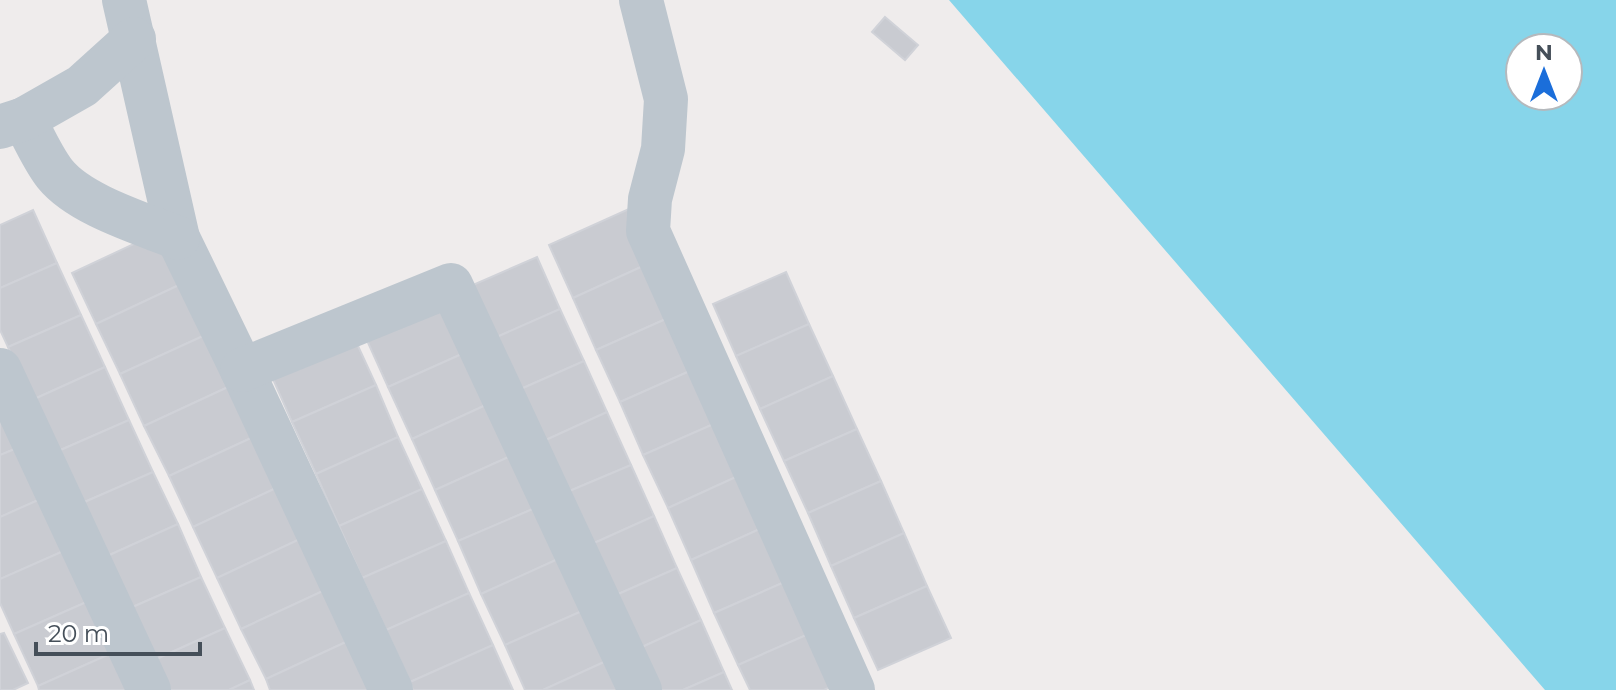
<svg xmlns="http://www.w3.org/2000/svg" width="1616" height="690" font-family="Montserrat,sans-serif">
	<style>
		.water { fill: #87d5ea; fill-rule: evenodd }
		.building { fill: #c9cbd1; stroke: #d0d2d8; stroke-width: 2 }
		.lines { fill: none; stroke-linecap: round; stroke-linejoin: round }
		.street { stroke: #bdc6ce; stroke-width: 44 }
	</style>
	<rect width="100%" height="100%" fill="#efecec"/>
	<!-- water -->
	<path class="water" d="M949,0H1616V690H1545ZM1520,48H1568V96H1520Z"/>
	<!-- building -->
	<g class="building">
		<path d="M885,17L918,45L905,60L872,32Z"/>
		<path d="M631,208L654,261L573,298L549,245Z"/>
		<path d="M33,210L57,263L0,288V225Z"/>
		<path d="M155,234L179,285L96,324L72,273Z"/>
		<path d="M537,257L560,309L490,340L466,288Z"/>
		<path d="M654,261L677,314L596,350L573,298Z"/>
		<path d="M57,263L81,315L8,347L0,330V288Z"/>
		<path d="M786,272L809,324L736,356L713,304Z"/>
		<path d="M179,285L203,336L120,374L96,324Z"/>
		<path d="M442,301L464,353L388,387L365,336Z"/>
		<path d="M560,309L584,361L514,392L490,340Z"/>
		<path d="M677,314L701,366L620,402L596,350Z"/>
		<path d="M81,315L105,367L32,400L8,347Z"/>
		<path d="M809,324L833,376L760,409L736,356Z"/>
		<path d="M352,333L376,385L292,422L269,370Z"/>
		<path d="M203,336L228,387L144,426L120,374Z"/>
		<path d="M464,353L488,404L412,439L388,387Z"/>
		<path d="M584,361L607,412L537,444L514,392Z"/>
		<path d="M701,366L725,419L643,455L620,402Z"/>
		<path d="M105,367L129,420L56,452L32,400Z"/>
		<path d="M833,376L857,429L784,461L760,409Z"/>
		<path d="M376,385L398,437L316,474L292,422Z"/>
		<path d="M228,387L251,438L169,476L144,426Z"/>
		<path d="M0,399L22,446L0,455Z"/>
		<path d="M488,404L511,456L435,490L412,439Z"/>
		<path d="M607,412L631,465L560,495L537,444Z"/>
		<path d="M725,419L749,471L668,508L643,455Z"/>
		<path d="M129,420L153,472L80,504L56,452Z"/>
		<path d="M857,429L881,481L808,513L784,461Z"/>
		<path d="M398,437L422,489L339,526L316,474Z"/>
		<path d="M251,438L276,488L193,527L169,476Z"/>
		<path d="M22,446L45,497L0,517V455Z"/>
		<path d="M511,456L535,508L458,541L435,490Z"/>
		<path d="M631,465L654,516L583,548L560,495Z"/>
		<path d="M749,471L773,523L691,560L668,508Z"/>
		<path d="M153,472L178,524L105,557L80,504Z"/>
		<path d="M881,481L904,533L831,566L808,513Z"/>
		<path d="M276,488L300,539L217,578L193,527Z"/>
		<path d="M422,489L446,541L362,578L339,526Z"/>
		<path d="M45,497L68,549L0,579V517Z"/>
		<path d="M535,508L558,559L481,594L458,541Z"/>
		<path d="M654,516L677,568L607,599L583,548Z"/>
		<path d="M773,523L796,577L714,613L691,560Z"/>
		<path d="M178,524L201,577L128,609L105,557Z"/>
		<path d="M904,533L927,586L854,618L831,566Z"/>
		<path d="M300,539L325,590L241,629L217,578Z"/>
		<path d="M446,541L469,593L386,630L362,578Z"/>
		<path d="M68,549L91,600L14,634L0,603V579Z"/>
		<path d="M558,559L582,611L505,645L481,594Z"/>
		<path d="M677,568L701,620L631,652L607,599Z"/>
		<path d="M201,577L225,628L152,661L128,609Z"/>
		<path d="M796,577L820,629L738,665L714,613Z"/>
		<path d="M927,586L951,638L878,670L854,618Z"/>
		<path d="M325,590L348,641L266,679L241,629Z"/>
		<path d="M469,593L493,645L410,682L386,630Z"/>
		<path d="M91,600L114,652L38,686L14,634Z"/>
		<path d="M582,611L604,662L543,690H525L505,645Z"/>
		<path d="M701,620L724,672L683,690H648L631,652Z"/>
		<path d="M225,628L250,680L229,690H165L152,661Z"/>
		<path d="M820,629L844,681L824,690H750L738,665Z"/>
		<path d="M4,633L28,683L13,690H0V634Z"/>
		<path d="M348,641L372,690H270L266,679Z"/>
		<path d="M493,645L513,690H413L410,682Z"/>
		<path d="M114,652L132,690H39L38,686Z"/>
		<path d="M604,662L617,690H543Z"/>
		<path d="M724,672L732,690H683Z"/>
		<path d="M250,680L254,690H229Z"/>
	</g>
	<g class="lines">
		<!-- street -->
		<g class="street">
			<path d="M124,0L178,238L242,370L391,690"/>
			<path d="M641,0L666,99L663,149L650,199L648,231L853,690"/>
			<path d="M24,119C33,136 43,159 55,174C80,205 141,223 178,238"/>
			<path d="M0,127L24,119L82,86L134,39"/>
			<path d="M0,370L149,690"/>
			<path d="M242,370L451,285L640,690"/>
		</g>
	</g>
	<!-- north arrow -->
	<g transform="translate(1544 72)"><circle r="38" fill="#ffffff" stroke="#b5b9bd" stroke-width="2"/>
	<path d="M0-6L14 30L0 20L-14 30Z" fill="#1b6eda"/>
	<text y="-12" font-size="22" font-weight="bold" text-anchor="middle" fill="#454f59">N</text>
	</g>
	<!-- scale -->
	<path d="M36 642v12h164v-12" fill="none" stroke="#454f59" stroke-width="4"/>
	<text x="48" y="642" font-size="24" fill="#454f59" stroke="#ffffff" stroke-width="6" paint-order="stroke">20 m</text>
</svg>
